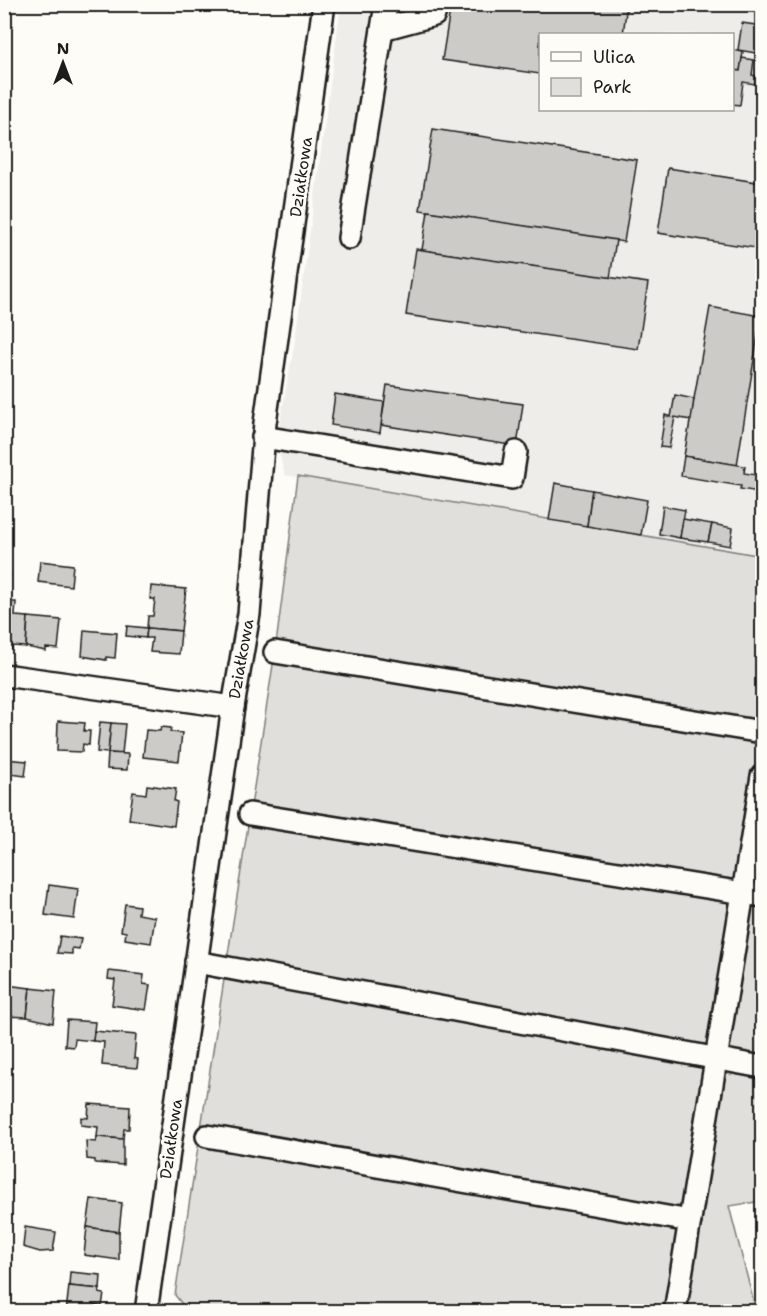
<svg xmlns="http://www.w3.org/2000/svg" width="767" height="1316" font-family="'Shantell Sans',sans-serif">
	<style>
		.built { fill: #eeede9; fill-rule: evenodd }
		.green { fill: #e0dfdb; stroke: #7e7e7c; stroke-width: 1.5 }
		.building { fill: #cccbc8; stroke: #1c1c1c; stroke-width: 1.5 }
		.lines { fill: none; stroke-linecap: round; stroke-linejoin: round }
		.minor-casing { stroke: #1c1c1c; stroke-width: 26 }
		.minor { stroke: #fdfcf7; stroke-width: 21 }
		.labels { text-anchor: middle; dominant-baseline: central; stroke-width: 6; stroke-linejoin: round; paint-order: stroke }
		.street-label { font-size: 16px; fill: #1c1c1c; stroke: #fdfcf7 }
	</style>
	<rect width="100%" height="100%" fill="#fdfcf7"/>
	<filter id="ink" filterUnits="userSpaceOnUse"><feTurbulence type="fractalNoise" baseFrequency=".0167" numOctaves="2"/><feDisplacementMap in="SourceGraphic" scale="12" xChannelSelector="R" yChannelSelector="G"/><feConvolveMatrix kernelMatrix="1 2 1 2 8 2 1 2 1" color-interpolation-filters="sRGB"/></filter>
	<g filter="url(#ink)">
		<!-- built -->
		<path class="built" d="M341,5H762V556L285,475L279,452L283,429L279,427L295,341ZM540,34H732V110H540Z"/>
		<!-- green -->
		<path class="green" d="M298,476L762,556V1201L729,1206L756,1311L188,1312L175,1295L275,652Z"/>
		<!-- building -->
		<g class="building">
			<path d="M451,4H627L623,34H540V74L442,60Z"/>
			<path d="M742,23L762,26V54L738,50Z"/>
			<path d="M732,50L743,52L740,71L732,70Z"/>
			<path d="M742,58L754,60L752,75L756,76L755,84L743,82L740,105L732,104V70L740,71Z"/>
			<path d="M762,70V108L758,107Z"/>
			<path d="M433,129L637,160L624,242L420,210Z"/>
			<path d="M668,168L762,183V249L658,233Z"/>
			<path d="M428,211L616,240L610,278L422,250Z"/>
			<path d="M416,249L648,283L638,349L406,315Z"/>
			<path d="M710,307L761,316L737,465L684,456Z"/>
			<path d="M387,385L523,404L517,446L381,425Z"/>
			<path d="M335,394L384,402L380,433L331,425Z"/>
			<path d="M675,395L694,399L691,420L675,417L669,448L660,447L665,415L671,417Z"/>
			<path d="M684,456L745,466L744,473L762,476L759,492L740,489L741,486L681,476Z"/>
			<path d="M555,483L592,490L587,526L549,520Z"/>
			<path d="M592,490L647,500L641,535L587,526Z"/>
			<path d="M663,506L685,510L680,538L659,534Z"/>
			<path d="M683,519L712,524L708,542L680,538Z"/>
			<path d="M712,524L733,528L730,546L708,542Z"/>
			<path d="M761,526H762V553L757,552Z"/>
			<path d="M4,553L8,554L5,572L10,573L8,591L4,590Z"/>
			<path d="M40,561L73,565L71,586L38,582Z"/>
			<path d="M151,586L186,589L181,631L147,628L148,616H153L155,599H150Z"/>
			<path d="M7,602H16L15,616L28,617L26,647L12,646V649H4Z"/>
			<path d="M28,617L61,620L58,649L46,648V651L26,647Z"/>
			<path d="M127,626L147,628L146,638L126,636Z"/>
			<path d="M147,628L181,631L179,654L150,652L152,638H146Z"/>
			<path d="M84,630L117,633L115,658L106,657V660L82,656Z"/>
			<path d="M58,721L85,723L84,731H90L89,745L83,744L82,752L57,751Z"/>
			<path d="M100,722L111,723L108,753L97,752Z"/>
			<path d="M111,723L125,724L122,754L108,753Z"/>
			<path d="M161,727L171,728L170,732L182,733L179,761L143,757L146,730L160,731Z"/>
			<path d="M108,753L128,754L127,770L107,769Z"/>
			<path d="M4,759L27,761L25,776L4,773Z"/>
			<path d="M147,785L176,789L174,801L177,802L174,826L129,819L133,792L146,794Z"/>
			<path d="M49,885L78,889L74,919L45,915Z"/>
			<path d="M125,904L139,906L138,914L155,917L151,943L125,939L126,932L121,931Z"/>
			<path d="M60,936L81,939L79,949L72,948V954L57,953Z"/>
			<path d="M109,971L144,975L143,984L150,985L146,1010L112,1005L115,980L108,979Z"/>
			<path d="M6,985L30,988L27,1017L4,1016Z"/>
			<path d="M30,988L56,991L53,1023L27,1017Z"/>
			<path d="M67,1020L95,1022L93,1041L75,1039L74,1047L65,1046Z"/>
			<path d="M94,1031L136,1035L134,1058L138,1059L137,1068L102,1065L104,1042L93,1041Z"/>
			<path d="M89,1104L130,1107L129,1129H124L123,1139L97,1137L98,1127L81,1125V1117L88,1118Z"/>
			<path d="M97,1137L123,1139V1165L95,1163V1160L87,1159L86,1141L96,1142Z"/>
			<path d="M91,1199L122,1203L119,1232L87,1227Z"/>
			<path d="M25,1227L56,1232L53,1251L40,1252L23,1247Z"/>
			<path d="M87,1227L119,1232V1260L84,1255Z"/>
			<path d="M70,1272L101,1275L100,1289L69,1286Z"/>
			<path d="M69,1286L100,1289L99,1293L104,1294L102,1306L95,1305L94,1312H66Z"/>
		</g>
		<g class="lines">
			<defs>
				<g id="minor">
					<path d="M382,29L434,15L436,4"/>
					<path d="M349,238L386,4"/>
					<path d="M263,437L512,478L516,452"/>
					<path d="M275,652L762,732"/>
					<path d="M4,675L233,707"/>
					<path d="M250,814L762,896"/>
					<path d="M196,962L762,1067"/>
					<path d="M207,1136L690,1221"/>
					<path d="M146,1312L233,707L249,614L265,423L324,4"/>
					<path d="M675,1312L762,776"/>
				</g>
			</defs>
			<!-- minor casing -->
			<use href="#minor" class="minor-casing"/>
			<!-- minor -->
			<use href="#minor" class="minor"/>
		</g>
	</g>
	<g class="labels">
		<!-- street labels -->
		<g class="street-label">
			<text transform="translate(301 177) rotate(-82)">Działkowa</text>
			<text transform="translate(241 659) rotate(-80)">Działkowa</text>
			<text transform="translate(171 1139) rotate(-82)">Działkowa</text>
		</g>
	</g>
	<!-- margin -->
	<rect width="767" height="1316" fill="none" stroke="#fdfcf7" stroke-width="24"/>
	<rect x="12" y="12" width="743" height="1292" fill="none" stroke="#1c1c1c" stroke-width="2" filter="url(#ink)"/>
	<!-- legend -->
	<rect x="539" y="33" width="195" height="78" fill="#fdfcf7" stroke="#a3a29f" stroke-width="1.5"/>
	<rect x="551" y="52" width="30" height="9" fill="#fdfcf7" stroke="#a3a29f" stroke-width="1.5"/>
	<text x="593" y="63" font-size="18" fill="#1c1c1c">Ulica</text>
	<rect x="551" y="78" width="30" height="18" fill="#e0dfdb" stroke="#a3a29f" stroke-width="1.5"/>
	<text x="593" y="93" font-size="18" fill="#1c1c1c">Park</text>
	<!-- north arrow -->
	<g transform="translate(63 63)" stroke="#fdfcf7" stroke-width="4.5" paint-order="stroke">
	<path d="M0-4.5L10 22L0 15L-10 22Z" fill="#1c1c1c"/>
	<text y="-9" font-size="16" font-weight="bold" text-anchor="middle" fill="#1c1c1c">N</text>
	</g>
</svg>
